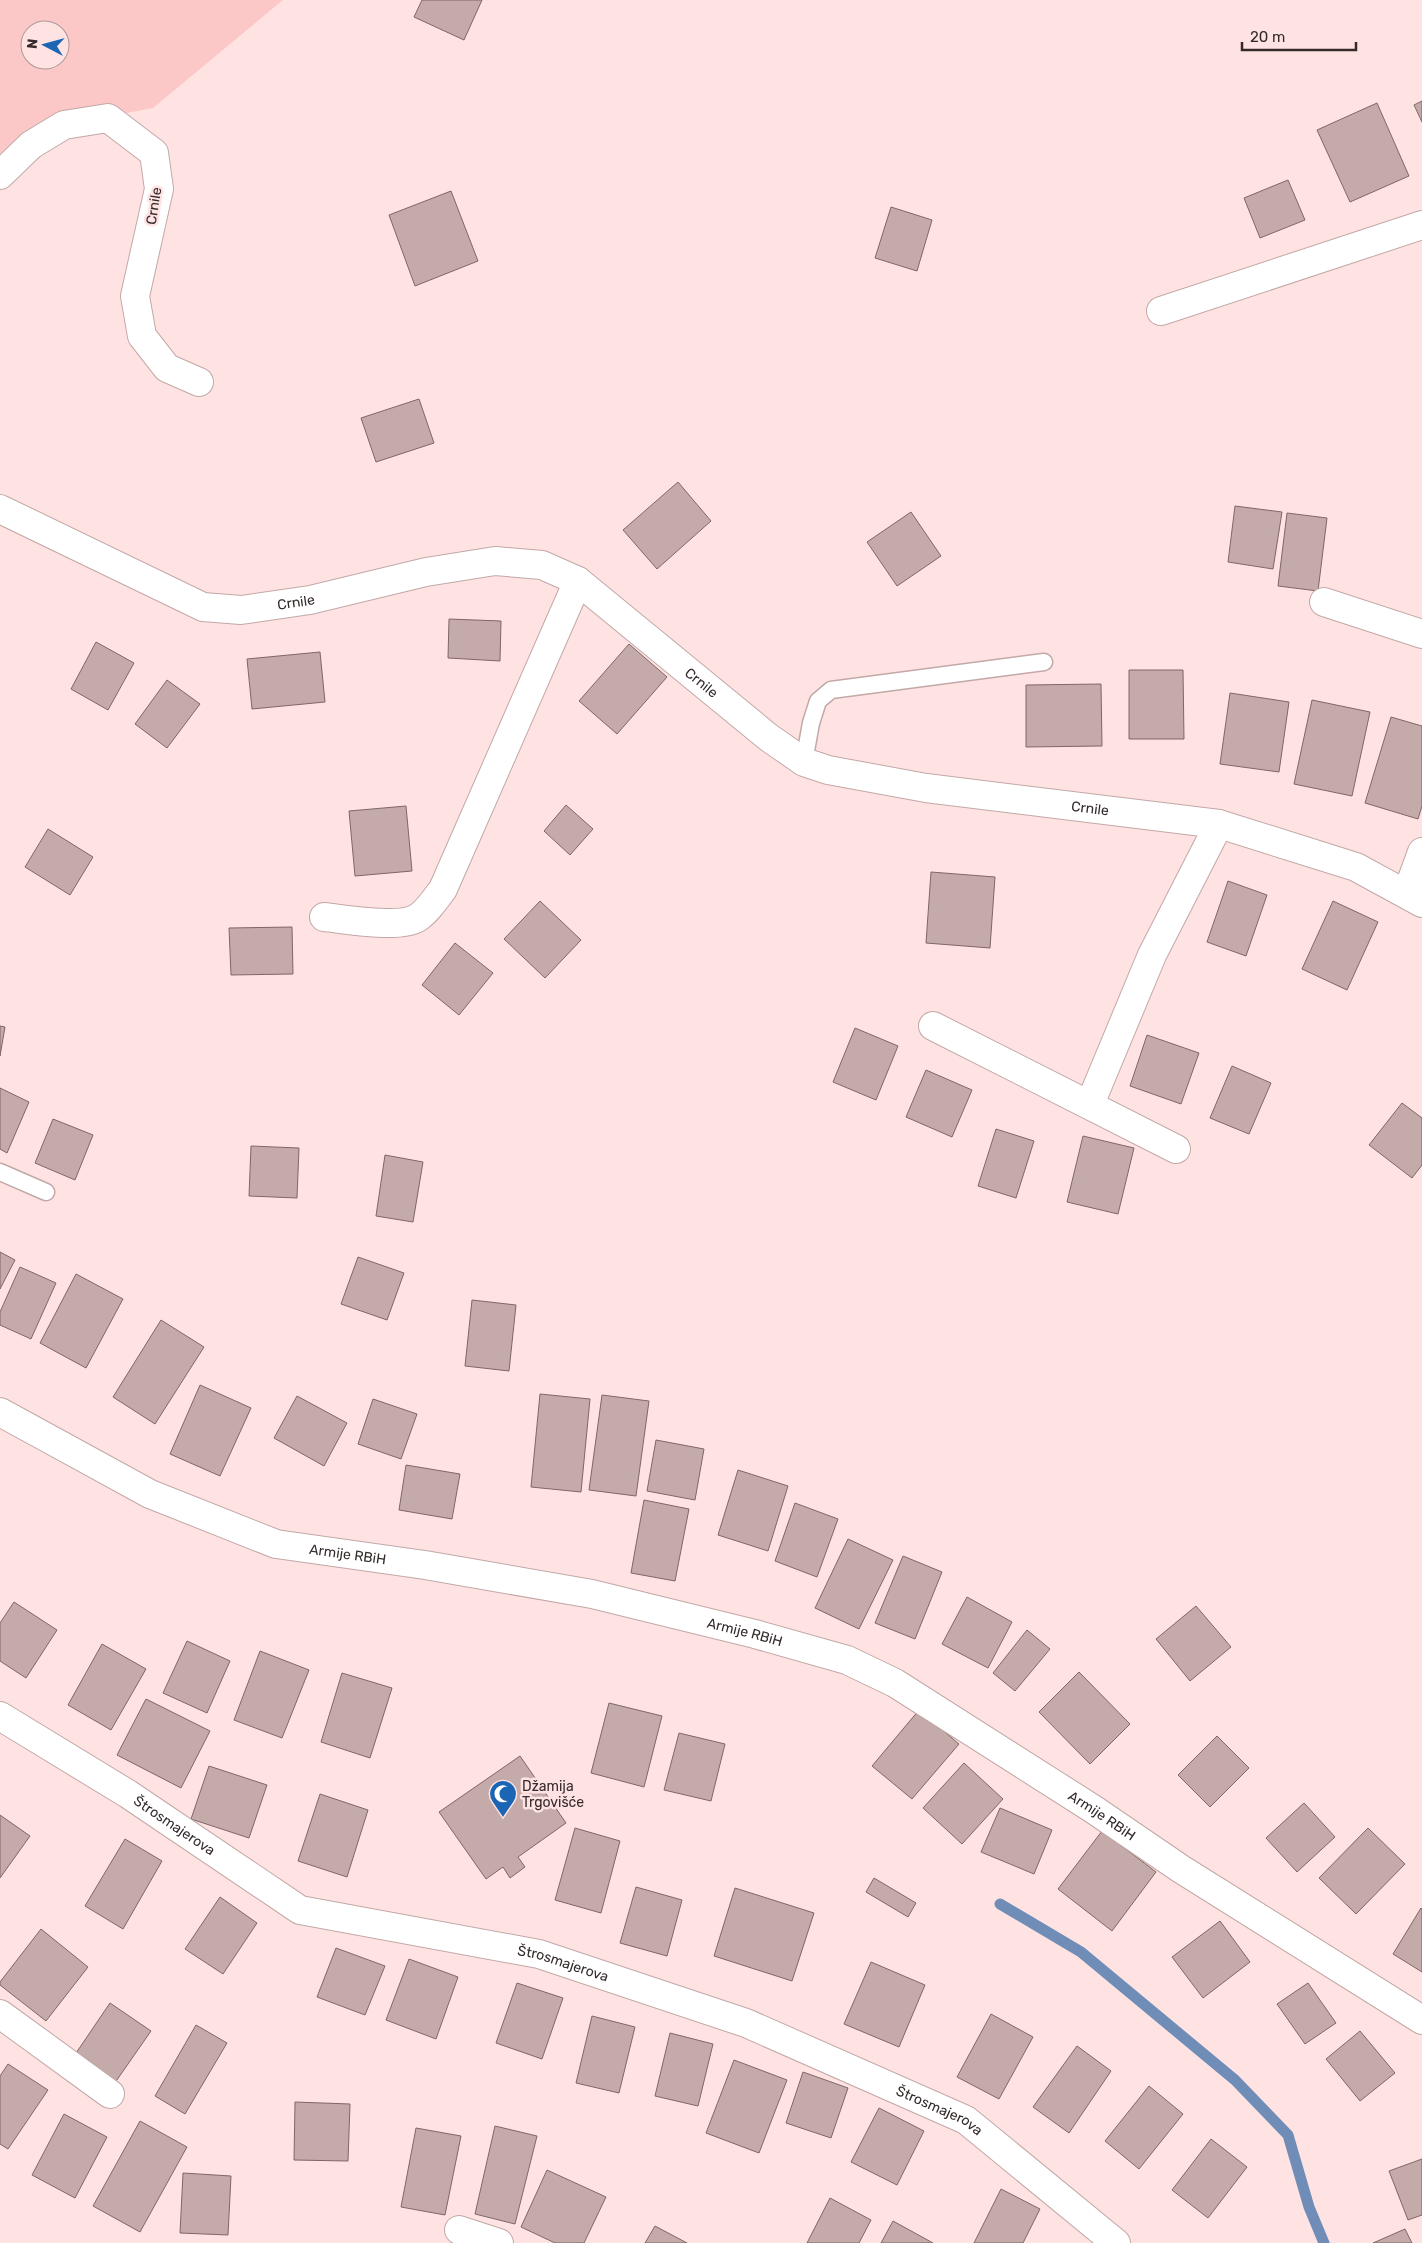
<svg xmlns="http://www.w3.org/2000/svg" width="1422" height="2243" font-family="Rubik,sans-serif">
	<style>
		.green { fill: #fbc8c7; fill-rule: evenodd }
		.lines { fill: none; stroke-linecap: round; stroke-linejoin: round }
		.stream { stroke: #6f8db7; stroke-width: 11 }
		.building { fill: #c4aaa9; stroke: #7f6767 }
		.service-casing { stroke: #c2a8a7; stroke-width: 19 }
		.minor-casing { stroke: #c2a8a7; stroke-width: 30 }
		.service { stroke: #fff; stroke-width: 16 }
		.minor { stroke: #fff; stroke-width: 28 }
		.labels { text-anchor: middle; dominant-baseline: central; stroke-width: 5; stroke-linejoin: round; paint-order: stroke }
		.street-label { font-size: 14px; fill: #342a2a; stroke: #ffe3e3 }
		.poi-label { font-size: 14px; fill: #342a2a; stroke: #ffe3e3; text-anchor: start }
	</style>
	<rect width="100%" height="100%" fill="#ffe3e3"/>
	<!-- green -->
	<path class="green" d="M0,0H283L153,108L64,125L0,166ZM30,30H60V60H30Z"/>
	<g class="lines">
		<!-- stream -->
		<path class="stream" d="M1000,1904L1081,1952L1235,2080L1288,2135L1309,2207L1324,2243"/>
	</g>
	<!-- building -->
	<g class="building">
		<path d="M422,0H482L464,40L414,17Z"/>
		<path d="M1422,101V122L1414,105Z"/>
		<path d="M1377,103L1409,176L1350,202L1317,130Z"/>
		<path d="M1288,180L1305,220L1260,238L1244,198Z"/>
		<path d="M451,191L478,261L415,286L389,215Z"/>
		<path d="M891,207L932,220L917,271L875,258Z"/>
		<path d="M419,399L434,443L376,462L361,418Z"/>
		<path d="M678,482L711,521L657,569L623,530Z"/>
		<path d="M1235,506L1282,512L1273,569L1228,562Z"/>
		<path d="M911,512L941,556L897,586L867,542Z"/>
		<path d="M1287,513L1327,518L1318,591L1278,586Z"/>
		<path d="M449,619L501,621L500,661L448,658Z"/>
		<path d="M96,642L134,663L108,710L71,689Z"/>
		<path d="M629,644L667,677L617,734L579,701Z"/>
		<path d="M320,652L325,702L252,709L247,659Z"/>
		<path d="M1129,670H1183L1184,739H1129Z"/>
		<path d="M167,680L200,704L167,748L135,724Z"/>
		<path d="M1101,684L1102,746L1026,747V685Z"/>
		<path d="M1230,693L1289,702L1279,772L1220,764Z"/>
		<path d="M1312,700L1370,712L1352,796L1294,784Z"/>
		<path d="M1391,717L1422,726V806L1418,819L1365,803Z"/>
		<path d="M566,805L593,829L570,855L544,831Z"/>
		<path d="M406,806L412,871L355,876L349,811Z"/>
		<path d="M48,829L93,857L70,895L25,867Z"/>
		<path d="M931,872L995,877L990,948L926,943Z"/>
		<path d="M1228,881L1267,895L1246,956L1207,942Z"/>
		<path d="M540,901L581,940L545,978L504,939Z"/>
		<path d="M1333,901L1378,922L1347,990L1302,969Z"/>
		<path d="M292,927L293,974L231,975L229,928Z"/>
		<path d="M455,943L493,973L459,1015L422,985Z"/>
		<path d="M0,1026L5,1027L0,1056Z"/>
		<path d="M855,1028L898,1046L876,1100L833,1082Z"/>
		<path d="M1147,1035L1199,1053L1181,1104L1130,1086Z"/>
		<path d="M1232,1066L1271,1083L1249,1134L1210,1118Z"/>
		<path d="M926,1070L972,1090L952,1137L906,1117Z"/>
		<path d="M0,1088L29,1102L7,1153L0,1149Z"/>
		<path d="M1402,1103L1422,1118V1165L1412,1178L1369,1145Z"/>
		<path d="M53,1119L93,1135L75,1180L35,1163Z"/>
		<path d="M996,1129L1034,1141L1016,1198L978,1186Z"/>
		<path d="M1083,1136L1134,1148L1118,1214L1067,1202Z"/>
		<path d="M251,1146L299,1148L297,1198L249,1196Z"/>
		<path d="M385,1155L423,1162L413,1222L376,1216Z"/>
		<path d="M0,1252L15,1260L0,1289Z"/>
		<path d="M358,1257L404,1273L387,1320L341,1304Z"/>
		<path d="M20,1267L56,1283L31,1339L0,1325V1312Z"/>
		<path d="M76,1274L123,1299L86,1368L40,1343Z"/>
		<path d="M472,1300L516,1305L509,1371L465,1366Z"/>
		<path d="M161,1320L204,1347L155,1424L113,1397Z"/>
		<path d="M200,1385L251,1408L220,1476L170,1454Z"/>
		<path d="M540,1394L590,1399L581,1492L531,1487Z"/>
		<path d="M602,1395L649,1401L636,1496L589,1490Z"/>
		<path d="M297,1396L347,1423L324,1466L274,1438Z"/>
		<path d="M373,1399L417,1414L401,1459L358,1444Z"/>
		<path d="M656,1440L704,1449L695,1500L647,1491Z"/>
		<path d="M406,1465L460,1474L452,1519L399,1510Z"/>
		<path d="M738,1470L788,1486L768,1551L718,1535Z"/>
		<path d="M644,1500L689,1509L675,1581L631,1573Z"/>
		<path d="M795,1503L838,1519L817,1577L775,1561Z"/>
		<path d="M848,1539L893,1560L859,1629L815,1608Z"/>
		<path d="M903,1556L942,1572L915,1639L875,1623Z"/>
		<path d="M967,1597L1012,1622L988,1668L942,1644Z"/>
		<path d="M14,1602L57,1630L26,1678L0,1661V1623Z"/>
		<path d="M1196,1606L1231,1647L1190,1681L1156,1639Z"/>
		<path d="M1027,1630L1050,1649L1015,1691L993,1673Z"/>
		<path d="M187,1641L230,1661L207,1713L163,1693Z"/>
		<path d="M102,1644L146,1669L111,1730L68,1705Z"/>
		<path d="M260,1651L309,1670L282,1738L234,1720Z"/>
		<path d="M1079,1672L1130,1724L1090,1764L1039,1712Z"/>
		<path d="M342,1673L392,1688L370,1758L321,1742Z"/>
		<path d="M146,1699L210,1731L181,1788L117,1755Z"/>
		<path d="M609,1703L662,1716L644,1787L591,1773Z"/>
		<path d="M919,1710L959,1744L912,1799L872,1766Z"/>
		<path d="M679,1733L725,1744L711,1801L664,1790Z"/>
		<path d="M1217,1736L1249,1768L1210,1807L1178,1775Z"/>
		<path d="M520,1756L566,1823L518,1857L525,1867L510,1878L503,1867L486,1879L439,1812Z"/>
		<path d="M964,1763L1003,1799L962,1844L923,1808Z"/>
		<path d="M209,1766L267,1785L249,1838L191,1819Z"/>
		<path d="M320,1794L368,1810L347,1877L298,1861Z"/>
		<path d="M1304,1803L1335,1837L1297,1872L1266,1838Z"/>
		<path d="M1000,1808L1052,1830L1034,1874L981,1852Z"/>
		<path d="M0,1815L30,1836L0,1878Z"/>
		<path d="M575,1828L620,1841L601,1913L555,1900Z"/>
		<path d="M1368,1828L1405,1864L1356,1914L1319,1878Z"/>
		<path d="M1102,1831L1156,1872L1112,1931L1058,1889Z"/>
		<path d="M125,1839L162,1861L123,1929L85,1906Z"/>
		<path d="M874,1878L916,1903L908,1917L866,1892Z"/>
		<path d="M636,1887L682,1900L667,1956L620,1943Z"/>
		<path d="M735,1888L814,1913L792,1981L714,1956Z"/>
		<path d="M220,1897L257,1923L223,1974L185,1949Z"/>
		<path d="M1421,1908L1422,1909V1972L1393,1954Z"/>
		<path d="M1220,1921L1250,1962L1203,1998L1172,1957Z"/>
		<path d="M41,1929L88,1967L46,2021L0,1985V1982Z"/>
		<path d="M336,1948L385,1966L365,2015L317,1997Z"/>
		<path d="M409,1959L458,1977L436,2039L386,2020Z"/>
		<path d="M871,1962L925,1985L899,2047L844,2024Z"/>
		<path d="M517,1983L563,1998L542,2059L496,2043Z"/>
		<path d="M1308,1983L1336,2023L1305,2044L1277,2004Z"/>
		<path d="M110,2003L151,2031L112,2087L72,2059Z"/>
		<path d="M991,2014L1033,2037L999,2099L957,2077Z"/>
		<path d="M592,2016L635,2027L619,2093L576,2083Z"/>
		<path d="M196,2025L227,2043L185,2114L155,2096Z"/>
		<path d="M1360,2031L1395,2073L1360,2101L1326,2059Z"/>
		<path d="M670,2033L713,2044L698,2106L655,2096Z"/>
		<path d="M1077,2046L1111,2071L1069,2133L1033,2107Z"/>
		<path d="M734,2060L787,2080L759,2153L706,2133Z"/>
		<path d="M8,2064L48,2090L8,2149L0,2144V2076Z"/>
		<path d="M803,2072L848,2088L831,2138L786,2123Z"/>
		<path d="M1149,2086L1183,2114L1139,2169L1105,2141Z"/>
		<path d="M295,2102L350,2104L348,2161L294,2160Z"/>
		<path d="M879,2108L924,2131L897,2185L851,2162Z"/>
		<path d="M64,2114L107,2137L75,2198L32,2175Z"/>
		<path d="M140,2121L187,2147L140,2232L93,2206Z"/>
		<path d="M495,2126L537,2136L515,2224L475,2214Z"/>
		<path d="M416,2128L461,2136L445,2215L401,2207Z"/>
		<path d="M1211,2139L1247,2167L1208,2218L1172,2190Z"/>
		<path d="M1422,2159V2215L1408,2220L1389,2171Z"/>
		<path d="M547,2170L606,2197L584,2243H555L521,2227Z"/>
		<path d="M183,2173L231,2176L228,2235L180,2233Z"/>
		<path d="M1001,2189L1040,2209L1023,2243H974Z"/>
		<path d="M830,2198L871,2220L859,2243H807Z"/>
		<path d="M893,2221L933,2243H881Z"/>
		<path d="M655,2226L687,2243H645Z"/>
		<path d="M1405,2229L1412,2243H1373Z"/>
	</g>
	<g class="lines">
		<defs>
			<g id="service">
				<path d="M804,762L811,723L818,701L831,690L1044,662"/>
				<path d="M0,1172L46,1192"/>
			</g>
			<g id="minor">
				<path d="M0,175L31,145L64,125L108,118L154,153L159,189L135,296L142,336L167,368L199,382"/>
				<path d="M1161,311L1422,225"/>
				<path id="s1" d="M0,509L203,607L241,610L310,600L426,572L495,561L542,565L578,581L768,737L804,762L828,770L926,788L1219,824L1356,867L1422,903"/>
				<path d="M1324,602L1422,634"/>
				<path d="M1407,893L1422,852"/>
				<path d="M324,917C345,919 399,929 417,918C427,912 436,898 443,889L578,581"/>
				<path d="M933,1026L1176,1149"/>
				<path d="M1090,1104L1152,955L1219,824"/>
				<path id="s2" d="M0,1412L150,1494L276,1544L425,1565L592,1594L755,1634L847,1660L895,1683L1093,1809L1181,1869L1422,2020"/>
				<path id="s3" d="M0,1716L128,1794L300,1910L539,1954L746,2023L966,2120L1116,2243"/>
				<path d="M0,2014L110,2094"/>
				<path d="M459,2230L499,2243"/>
			</g>
		</defs>
		<!-- service casing -->
		<use href="#service" class="service-casing"/>
		<!-- minor casing -->
		<use href="#minor" class="minor-casing"/>
		<!-- service -->
		<use href="#service" class="service"/>
		<!-- minor -->
		<use href="#minor" class="minor"/>
	</g>
	<!-- icons -->
	<defs>
		<symbol id="mosque-pin" viewBox="-11 -11 22 30"><path d="M0 17L-7.5 6A9.5 9.5 0 1 1 7.5 6Z" fill="#1b65b5" stroke="#ffe3e3"/><path d="M3.5-4.9A6 6 0 1 0 3.5 4.9A5 5 0 1 1 3.5-4.9Z" fill="#fff"/></symbol>
	</defs>
	<g fill-rule="evenodd">
		<use href="#mosque-pin" x="487" y="1778" width="32" height="43"/>
	</g>
	<g class="labels">
		<!-- street labels -->
		<g class="street-label">
			<text transform="translate(154 206) rotate(-81)">Crnile</text>
			<text stroke="none"><textPath href="#s1" startOffset="319">Crnile</textPath></text>
			<text stroke="none"><textPath href="#s1" startOffset="769">Crnile</textPath></text>
			<text stroke="none"><textPath href="#s1" startOffset="1189">Crnile</textPath></text>
			<text stroke="none"><textPath href="#s2" startOffset="379">Armije RBiH</textPath></text>
			<text stroke="none"><textPath href="#s2" startOffset="784">Armije RBiH</textPath></text>
			<text stroke="none"><textPath href="#s2" startOffset="1189">Armije RBiH</textPath></text>
			<text stroke="none"><textPath href="#s3" startOffset="206">Štrosmajerova</textPath></text>
			<text stroke="none"><textPath href="#s3" startOffset="626">Štrosmajerova</textPath></text>
			<text stroke="none"><textPath href="#s3" startOffset="1031">Štrosmajerova</textPath></text>
		</g>
		<!-- poi labels -->
		<g class="poi-label">
			<text x="522" y="1786">Džamija<tspan x="522" dy="16">Trgovišće</tspan></text>
		</g>
	</g>
	<!-- north arrow -->
	<g transform="translate(45 45) rotate(276)"><circle r="24" fill="#ffe3e3" stroke="#ae9999"/>
	<path d="M0-4L9 19L0 12L-9 19Z" fill="#1b65b5"/>
	<text y="-8" font-size="14" font-weight="bold" text-anchor="middle" fill="#342a2a">N</text>
	</g>
	<!-- scale -->
	<path d="M1242 42v8h114v-8" fill="none" stroke="#342a2a" stroke-width="2.5"/>
	<text x="1250" y="42" font-size="15" fill="#342a2a" stroke="#ffe3e3" stroke-width="4" paint-order="stroke">20 m</text>
</svg>
